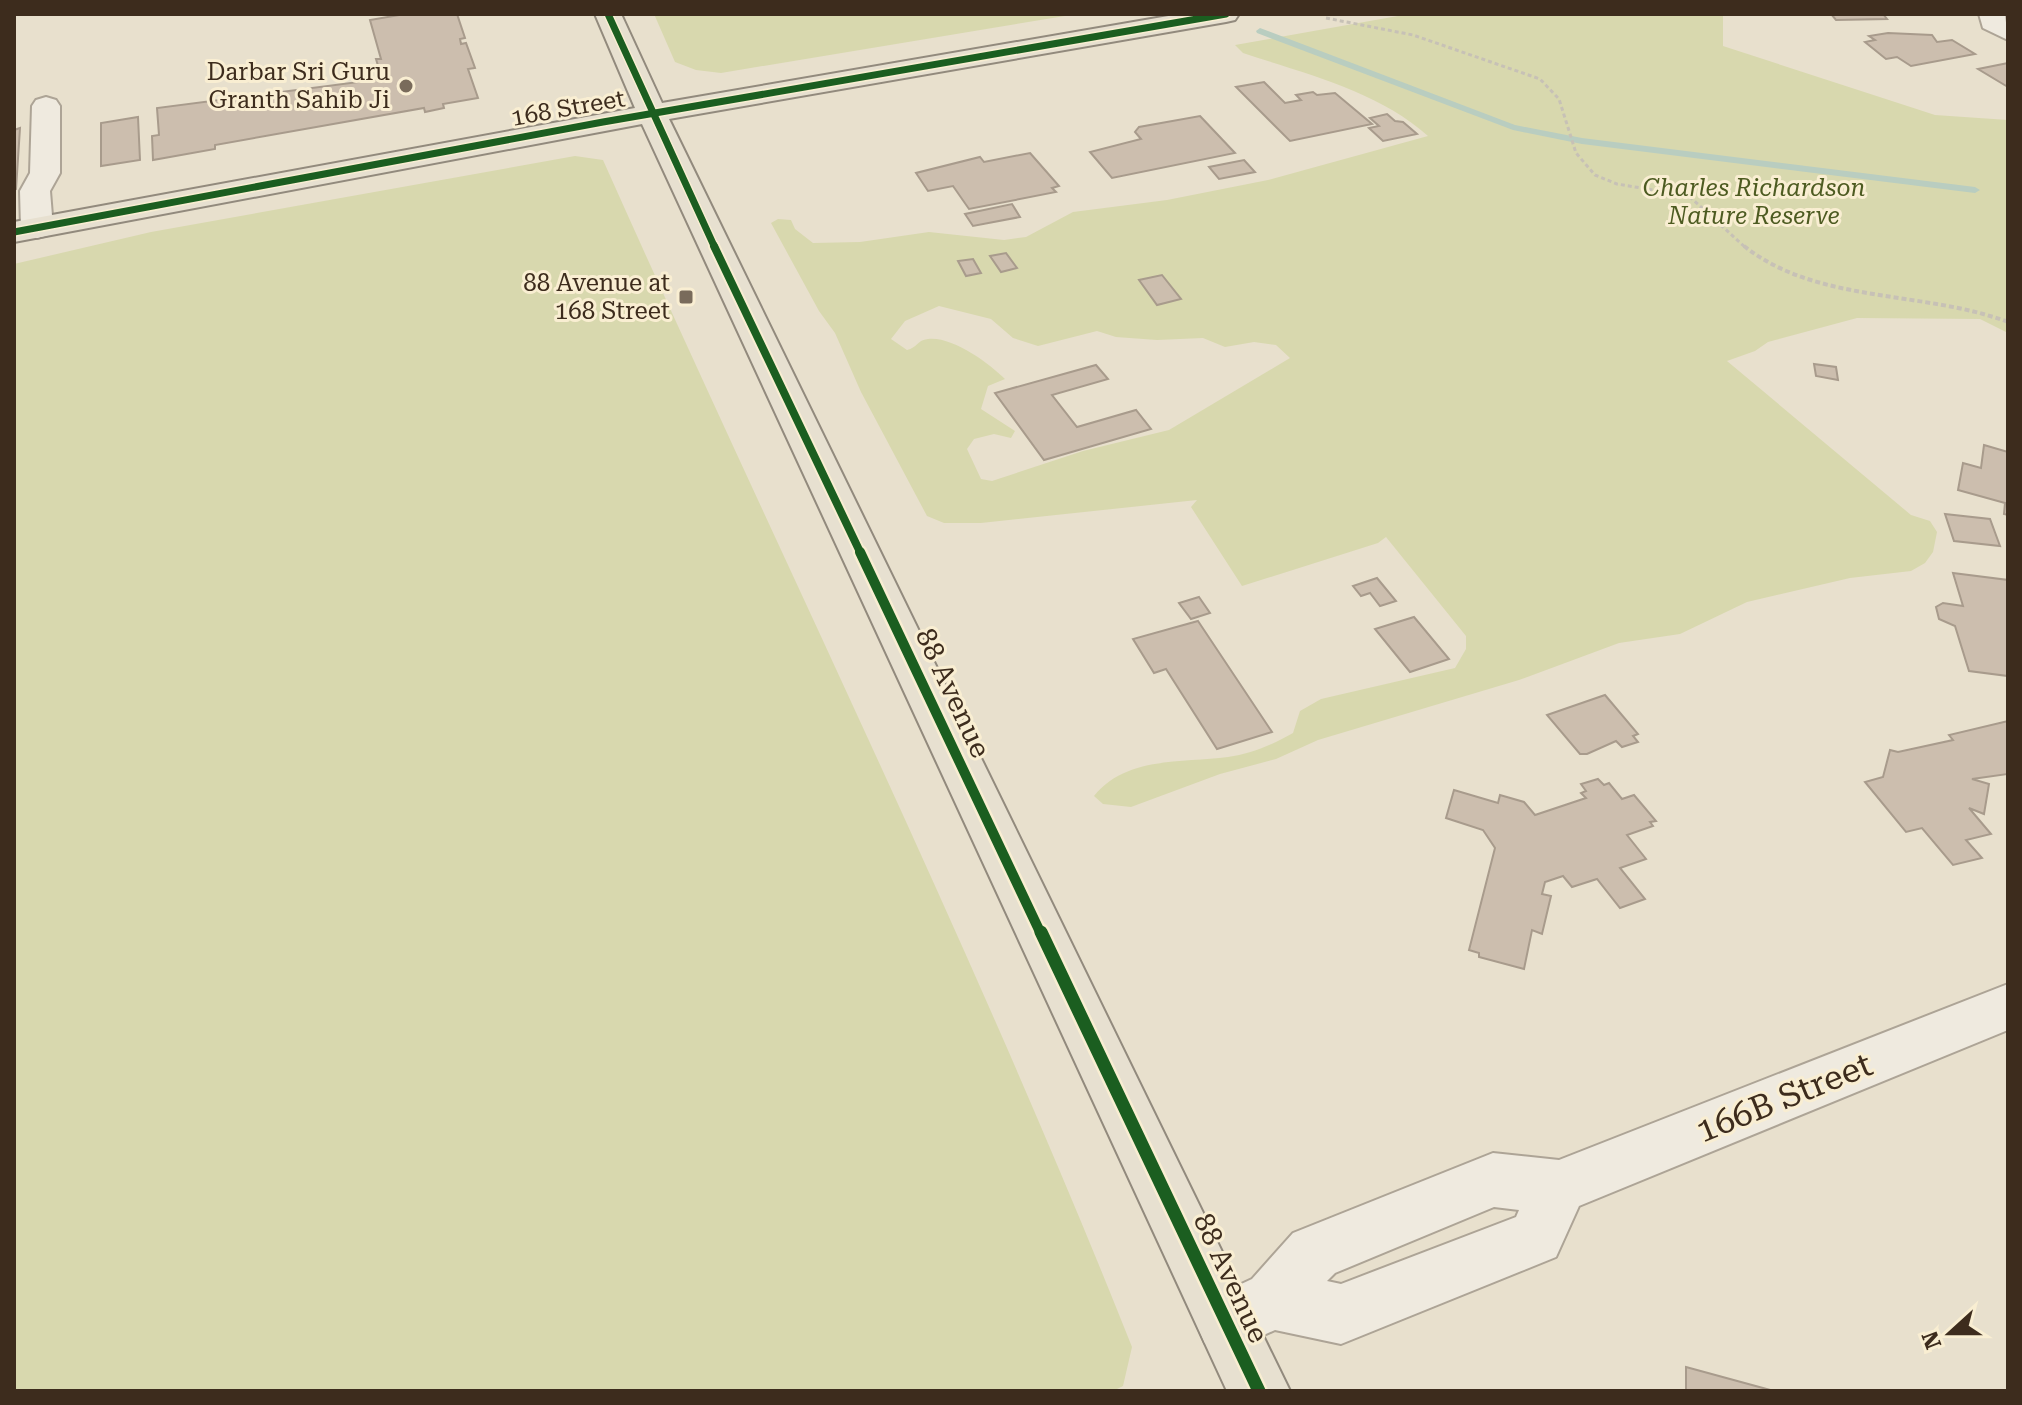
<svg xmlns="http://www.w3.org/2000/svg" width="2022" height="1405" font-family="'Roboto Serif',serif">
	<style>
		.green { fill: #d8d8ae; fill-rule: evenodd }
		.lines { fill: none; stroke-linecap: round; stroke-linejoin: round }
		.stream { fill: #b9cdc0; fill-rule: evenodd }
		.building { fill: #ccbeae; stroke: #a89b8c; stroke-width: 2 }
		.minor-casing { stroke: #ada496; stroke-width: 4 }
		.major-casing { stroke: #928a7d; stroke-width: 4 }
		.path-far1 { stroke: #c7c1b6; stroke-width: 3; stroke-dasharray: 4 3; stroke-linecap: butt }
		.path { stroke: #c7c1b6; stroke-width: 4; stroke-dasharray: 5 3; stroke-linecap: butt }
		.minor { fill: #efeadf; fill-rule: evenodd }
		.major { fill: #e7e0d0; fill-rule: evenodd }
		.cycleway-far3-casing { stroke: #f9eed2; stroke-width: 10 }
		.cycleway-far2-casing { stroke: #f9eed2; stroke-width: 12 }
		.cycleway-far1-casing { stroke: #f9eed2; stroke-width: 15 }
		.cycleway-casing { stroke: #f9eed2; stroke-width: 18 }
		.cycleway-far3 { stroke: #1b5e20; stroke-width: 7 }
		.cycleway-far2 { stroke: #1b5e20; stroke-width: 8 }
		.cycleway-far1 { stroke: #1b5e20; stroke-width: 10 }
		.cycleway { stroke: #1b5e20; stroke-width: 13 }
		.poi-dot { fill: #796b5b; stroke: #f9eed2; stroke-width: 3 }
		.labels { text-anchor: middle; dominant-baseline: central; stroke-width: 6; stroke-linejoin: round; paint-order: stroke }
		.far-poi-label { font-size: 24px; fill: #3d2c1d; stroke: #f9eed2; text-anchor: end }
		.far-street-label { font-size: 24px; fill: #3d2c1d; stroke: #f9eed2 }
		.far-park-label { font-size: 24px; font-style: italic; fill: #4d5b21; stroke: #f9eed2 }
		.street-label { font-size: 28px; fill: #3d2c1d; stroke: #f9eed2 }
		.near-street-label { font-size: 34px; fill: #3d2c1d; stroke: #f9eed2 }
	</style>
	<rect width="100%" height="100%" fill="#e8e0cd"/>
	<!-- green -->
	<g class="green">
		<path d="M654,14H1077L721,73L696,70L675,62Z"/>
		<path d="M1409,14H1723V46L1935,115L2008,120V333L1980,319L1857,318L1768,342L1755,351L1727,361L1911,515L1930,521L1937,532L1933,552L1925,563L1911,571L1850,578L1747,602L1680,634L1619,643L1519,680L1318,740L1276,759L1220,774L1131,807L1103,804L1094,796C1126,756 1183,763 1228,757C1251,754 1274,744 1293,733L1300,711L1321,699L1455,668L1466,649V636L1386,537L1378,543L1242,586L1191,507L1197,500L981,523H944L927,516L861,392L835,333L819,311L771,223L778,219L791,220L795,229L813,243L860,242L929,232L1004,240L1026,237L1073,212L1167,200L1268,180L1428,136C1378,91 1306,74 1243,53L1235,45ZM939,306L991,319L1013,338L1038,346L1097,331L1116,337L1157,340L1203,338L1225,347L1254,342L1276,345L1290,358L1169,430L1083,451L992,481L981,479L967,449L974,439L994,434L1011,438L1015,431L981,409L988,386L1005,379C989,363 952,336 928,339C917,340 917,348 907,350L891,339L905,321Z"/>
		<path d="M575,156L603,160C779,555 972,944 1132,1347L1123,1386L1113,1391H14V264L151,232Z"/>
	</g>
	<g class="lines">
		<!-- stream -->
		<path class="stream" d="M1260,28L1515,125L1582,138L1975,187L1980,190L1975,193L1582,144L1513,130L1257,33L1256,31Z"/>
	</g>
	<!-- building -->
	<g class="building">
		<path d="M405,14H457L465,38L460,39L461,44L466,43L475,68L468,69L478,98L443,104L444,108L425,112L424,108L215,145V149L153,160L152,136L159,135L157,108L382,79L376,59H381L370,20Z"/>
		<path d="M1831,14H1883L1887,19L1836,20Z"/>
		<path d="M1888,33L1932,35L1937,42L1952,40L1975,54L1911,66L1897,57L1886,59L1865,42L1875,40L1869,36Z"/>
		<path d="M2008,63V87L1978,69Z"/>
		<path d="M1264,82L1285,103L1301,100L1296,95L1313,92L1317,95L1335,93L1372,124L1290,141L1236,87Z"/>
		<path d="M1387,114L1395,121L1403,122L1417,134L1383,141L1369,128L1379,126L1370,118Z"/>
		<path d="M1200,116L1235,153L1112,178L1090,152L1141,139L1135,132L1139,127Z"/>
		<path d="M138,117L140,160L101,166V123Z"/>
		<path d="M20,128L16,189L14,190V130Z"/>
		<path d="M1030,153L1059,186L1052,188L1056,192L969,209L953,186L928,191L916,173L980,157L984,162Z"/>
		<path d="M1244,160L1255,172L1219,179L1209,167Z"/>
		<path d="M1012,204L1020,217L973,226L965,214Z"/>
		<path d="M1006,253L1017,268L1001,272L990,256Z"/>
		<path d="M973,259L981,273L966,276L958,261Z"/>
		<path d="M1162,275L1181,299L1157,305L1139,280Z"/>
		<path d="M1814,364L1836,367L1838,380L1816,376Z"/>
		<path d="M1096,365L1108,379L1052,395L1077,427L1136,410L1151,429L1044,460L995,393Z"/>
		<path d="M1984,445L2008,452V515L2004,514L2005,503L1958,490L1963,463L1981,468Z"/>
		<path d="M1945,514L1990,519L2000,546L1954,541Z"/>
		<path d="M1953,573L2008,580V676L1969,671L1955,626L1939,619L1936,607L1943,603L1963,606Z"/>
		<path d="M1377,578L1396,601L1380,606L1370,593L1361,596L1353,586Z"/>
		<path d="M1199,597L1210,613L1191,619L1179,603Z"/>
		<path d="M1414,617L1449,659L1410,672L1375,629Z"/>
		<path d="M1198,621L1272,732L1217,749L1166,669L1154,673L1133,639Z"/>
		<path d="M1605,695L1638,734L1633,736L1638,742L1622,747L1616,741L1587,754H1580L1547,715Z"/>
		<path d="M2008,721V774L1972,779L1989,784L1984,814L1969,808L1991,834L1966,840L1982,858L1953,865L1922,828L1906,832L1865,782L1883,777L1890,750L1898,752L1953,740L1949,735Z"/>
		<path d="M1598,779L1604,785L1609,783L1622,799L1634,795L1656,821L1650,822L1653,826L1627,835L1646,859L1620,868L1645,899L1620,908L1597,879L1572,887L1563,876L1545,882L1542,894L1551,896L1542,934L1532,930L1524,969L1479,957V953L1469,950L1495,848L1483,830L1446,818L1454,790L1498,803L1500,795L1524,802L1535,815L1586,798L1581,793L1586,791L1581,784Z"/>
		<path d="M1686,1367L1774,1391H1686Z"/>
	</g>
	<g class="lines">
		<defs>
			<g id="minor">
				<path d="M1979,14H2005L2008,40L1983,28Z"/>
				<path d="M46,97L56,100L60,106V173L50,191L53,228L48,235L37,238L26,235L21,228L20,191L30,173L32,106L36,100Z"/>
				<path d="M2008,984V1030L1579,1206L1556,1257L1341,1344L1275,1330L1226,1352L1205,1343L1196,1322L1205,1301L1252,1279L1293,1233L1493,1153L1559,1160ZM1494,1207L1519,1210L1516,1217L1341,1284L1327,1281L1335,1273Z"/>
			</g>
			<path id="major" d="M595,14H621L662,103L1180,14H1239L1235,20L1226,22L669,119L1290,1391H1227L642,124L14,242V222L635,108Z"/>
		</defs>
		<!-- minor casing -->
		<use href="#minor" class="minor-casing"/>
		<!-- major casing -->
		<use href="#major" class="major-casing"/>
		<!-- path-far1 -->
		<path class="path-far1" d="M1326,18L1413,35L1540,79L1559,99L1576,153L1595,175L1617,184L1689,196L1746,248"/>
		<!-- path -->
		<path class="path" d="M1744,246C1817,304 1923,290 2008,322"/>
		<!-- minor -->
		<use href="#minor" class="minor"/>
		<!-- major -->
		<use href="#major" class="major"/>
		<defs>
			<g id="cycleway-far3">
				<path d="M608,14L715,248"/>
				<path d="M14,232L603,122L1226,14"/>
			</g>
			<path id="cycleway-far2" d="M714,246L861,554"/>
			<path id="cycleway-far1" d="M860,552L1041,934"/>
			<path id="cycleway" d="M1041,932L1259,1391"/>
		</defs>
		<!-- cycleway-far3 casing -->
		<use href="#cycleway-far3" class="cycleway-far3-casing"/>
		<!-- cycleway-far2 casing -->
		<use href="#cycleway-far2" class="cycleway-far2-casing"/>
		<!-- cycleway-far1 casing -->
		<use href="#cycleway-far1" class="cycleway-far1-casing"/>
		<!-- cycleway casing -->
		<use href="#cycleway" class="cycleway-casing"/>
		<!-- cycleway-far3 -->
		<use href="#cycleway-far3" class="cycleway-far3"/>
		<!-- cycleway-far2 -->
		<use href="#cycleway-far2" class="cycleway-far2"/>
		<!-- cycleway-far1 -->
		<use href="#cycleway-far1" class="cycleway-far1"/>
		<!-- cycleway -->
		<use href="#cycleway" class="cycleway"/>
	</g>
	<!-- markers -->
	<g class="poi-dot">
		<circle cx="406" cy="86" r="8"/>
		<rect x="678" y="289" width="16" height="16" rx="4"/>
	</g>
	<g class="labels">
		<!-- far-poi labels -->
		<g class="far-poi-label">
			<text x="390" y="72">Darbar Sri Guru<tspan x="390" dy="28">Granth Sahib Ji</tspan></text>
			<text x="670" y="283">88 Avenue at<tspan x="670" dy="28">168 Street</tspan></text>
		</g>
		<!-- far-street labels -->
		<g class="far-street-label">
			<text transform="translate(568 108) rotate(-10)">168 Street</text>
		</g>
		<!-- far-park labels -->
		<g class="far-park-label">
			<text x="1754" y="188">Charles Richardson<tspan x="1754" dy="28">Nature Reserve</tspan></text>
		</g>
		<!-- street labels -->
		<g class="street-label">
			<text transform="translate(953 693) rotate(65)">88 Avenue</text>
			<text transform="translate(1231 1278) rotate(65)">88 Avenue</text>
		</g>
		<!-- near-street labels -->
		<g class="near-street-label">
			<text transform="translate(1784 1097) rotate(-22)">166B Street</text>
		</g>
	</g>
	<!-- border -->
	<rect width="2022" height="1405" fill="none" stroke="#3d2c1d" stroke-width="32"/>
	<!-- north arrow -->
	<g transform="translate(1950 1333) rotate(249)" stroke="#f9eed2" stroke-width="6" paint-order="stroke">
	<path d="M0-6L14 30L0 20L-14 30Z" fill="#3d2c1d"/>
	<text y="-12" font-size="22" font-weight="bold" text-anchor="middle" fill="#3d2c1d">N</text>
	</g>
</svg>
